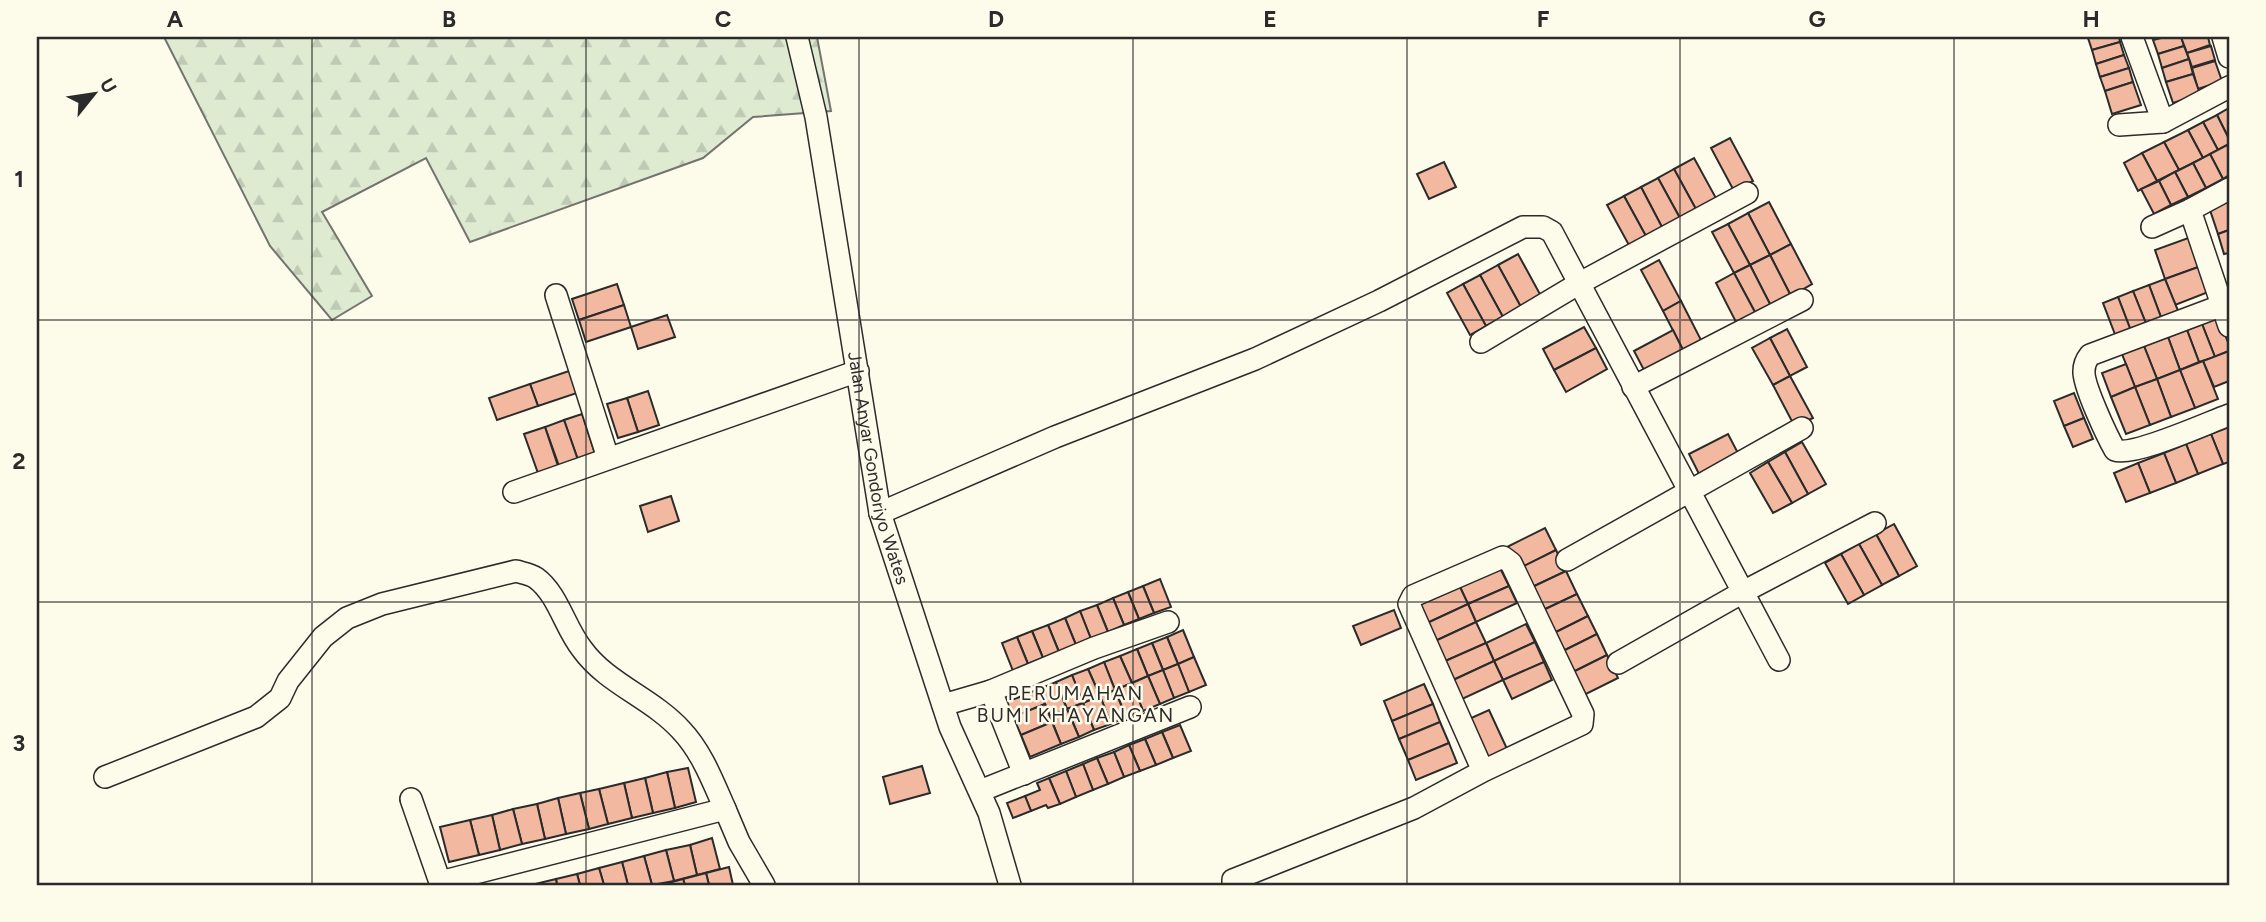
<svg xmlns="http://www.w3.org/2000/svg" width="2266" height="922" font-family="Figtree,sans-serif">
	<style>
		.forest { fill: url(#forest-firs); stroke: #74746e; stroke-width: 2 }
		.building { fill: #f2b8a0; stroke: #2b2b2b; stroke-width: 2 }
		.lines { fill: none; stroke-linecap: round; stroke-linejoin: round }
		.minor-casing { stroke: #2b2b2b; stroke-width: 24 }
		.minor { stroke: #fdfbea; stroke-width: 21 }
		.grid { fill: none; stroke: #2b2b2b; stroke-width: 2; stroke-opacity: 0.55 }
		.labels { text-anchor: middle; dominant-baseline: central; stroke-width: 5; stroke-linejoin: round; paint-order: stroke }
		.street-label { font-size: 18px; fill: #2b2b2b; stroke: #fdfbea }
		.neighbourhood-label { font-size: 19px; letter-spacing: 2px; fill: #2b2b2b; stroke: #fdfbea }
		.neatline { fill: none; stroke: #2b2b2b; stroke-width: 2.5 }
		.grid-label { font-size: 23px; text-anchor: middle; font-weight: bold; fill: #2b2b2b }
	</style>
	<defs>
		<pattern id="forest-firs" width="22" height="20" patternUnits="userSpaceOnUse" patternTransform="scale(1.75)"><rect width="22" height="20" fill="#deebd1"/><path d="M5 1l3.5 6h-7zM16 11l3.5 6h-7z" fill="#bfcab4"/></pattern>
	</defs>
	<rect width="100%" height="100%" fill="#fdfbea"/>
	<!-- forest -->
	<path class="forest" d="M164,37H817L831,111L753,117L703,158L470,242L426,158L322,212L372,296L332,320L270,246Z"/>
	<!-- building -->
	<g class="building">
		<path d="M2092,37H2119L2120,42L2092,50L2088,38Z"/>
		<path d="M2165,37H2181L2184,46L2158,54L2153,40Z"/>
		<path d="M2181,37H2208L2210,45L2187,53Z"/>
		<path d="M2120,42L2124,55L2096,64L2092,50Z"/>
		<path d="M2184,46L2189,59L2162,68L2158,54Z"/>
		<path d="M2211,46L2215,60L2192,67L2187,53Z"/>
		<path d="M2124,55L2129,68L2100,77L2096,64Z"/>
		<path d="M2189,59L2193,74L2166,82L2162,68Z"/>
		<path d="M2215,61L2222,81L2198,89L2192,68Z"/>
		<path d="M2129,68L2133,82L2105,91L2100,77Z"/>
		<path d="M2193,74L2200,94L2173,103L2166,82Z"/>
		<path d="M2133,82L2141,105L2112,114L2105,91Z"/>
		<path d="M2229,108V139L2217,115Z"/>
		<path d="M2217,115L2229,139V144L2218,150L2203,122Z"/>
		<path d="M2203,122L2218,150L2203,158L2188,130Z"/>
		<path d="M2188,130L2203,158L2179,170L2164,142Z"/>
		<path d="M1730,138L1753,181L1734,191L1711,148Z"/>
		<path d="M2164,142L2179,170L2157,181L2142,153Z"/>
		<path d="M2227,145L2229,149V175L2223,179L2210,154Z"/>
		<path d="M2142,153L2157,181L2138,191L2124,163Z"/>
		<path d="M2210,154L2223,179L2206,188L2193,163Z"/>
		<path d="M1694,158L1717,200L1697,211L1674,169Z"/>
		<path d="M1444,162L1456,187L1429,199L1417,174Z"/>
		<path d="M2193,163L2206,188L2188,197L2175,172Z"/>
		<path d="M1674,169L1697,211L1681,220L1658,178Z"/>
		<path d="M2175,172L2188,197L2171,205L2159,181Z"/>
		<path d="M1658,178L1681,220L1663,229L1641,187Z"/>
		<path d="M2159,181L2171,205L2154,214L2141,189Z"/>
		<path d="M1641,187L1663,229L1647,238L1624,196Z"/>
		<path d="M1624,196L1647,238L1630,247L1607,205Z"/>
		<path d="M2229,200V230L2218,234L2209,207Z"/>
		<path d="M1769,202L1791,244L1770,255L1748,213Z"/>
		<path d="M1748,213L1770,255L1750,265L1728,224Z"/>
		<path d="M1728,224L1750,265L1734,273L1712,232Z"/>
		<path d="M2229,230V253L2224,254L2218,234Z"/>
		<path d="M2191,237L2201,266L2165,279L2155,250Z"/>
		<path d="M1791,244L1812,284L1791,296L1770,255Z"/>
		<path d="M1518,254L1541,296L1521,307L1498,265Z"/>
		<path d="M1770,255L1791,296L1771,306L1750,265Z"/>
		<path d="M1659,260L1681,301L1663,311L1641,270Z"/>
		<path d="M1498,265L1521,307L1503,317L1480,275Z"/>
		<path d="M1750,265L1771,306L1756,314L1734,273Z"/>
		<path d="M2201,266L2211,291L2175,305L2165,279Z"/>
		<path d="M1734,273L1756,314L1737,324L1716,283Z"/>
		<path d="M1480,275L1503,317L1486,326L1463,284Z"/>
		<path d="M2165,279L2179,313L2162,320L2149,285Z"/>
		<path d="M617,284L624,305L579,320L572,299Z"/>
		<path d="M1463,284L1486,326L1470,335L1447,293Z"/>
		<path d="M2149,285L2162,320L2147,326L2133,291Z"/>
		<path d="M2133,291L2147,326L2131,331L2118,297Z"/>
		<path d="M2118,297L2131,331L2116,337L2103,303Z"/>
		<path d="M1681,301L1702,342L1684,352L1663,311Z"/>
		<path d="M624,305L631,327L586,342L579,320Z"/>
		<path d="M667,315L675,337L638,349L631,327Z"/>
		<path d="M2218,317L2229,345V351L2215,357L2202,324Z"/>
		<path d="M2202,324L2215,357L2199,362L2187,330Z"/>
		<path d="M1584,327L1596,348L1554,370L1543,349Z"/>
		<path d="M1787,329L1807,367L1790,376L1770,338Z"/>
		<path d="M1673,330L1684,352L1645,372L1634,351Z"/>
		<path d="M2187,330L2199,362L2180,370L2168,337Z"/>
		<path d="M2168,337L2180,370L2157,379L2144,346Z"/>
		<path d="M1770,338L1790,376L1773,385L1752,348Z"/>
		<path d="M2144,346L2157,379L2135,387L2122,354Z"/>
		<path d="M1596,348L1607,369L1566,392L1554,370Z"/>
		<path d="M2229,351V381L2214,387L2203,361Z"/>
		<path d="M2203,361L2218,399L2195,408L2180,370Z"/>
		<path d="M2126,364L2135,387L2111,397L2102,373Z"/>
		<path d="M572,370L580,392L538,406L530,384Z"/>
		<path d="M2180,370L2195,408L2171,417L2157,379Z"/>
		<path d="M1790,376L1813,418L1795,427L1773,385Z"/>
		<path d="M2157,379L2171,417L2150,425L2135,387Z"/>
		<path d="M530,384L538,406L497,420L489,398Z"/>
		<path d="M2135,387L2150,425L2126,434L2111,397Z"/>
		<path d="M648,391L659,425L638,432L627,398Z"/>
		<path d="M2074,393L2084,418L2064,426L2054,401Z"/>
		<path d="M627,398L638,432L618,438L607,404Z"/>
		<path d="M582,414L595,454L578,460L564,420Z"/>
		<path d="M2084,418L2093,439L2073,447L2064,426Z"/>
		<path d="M564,420L578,460L559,466L545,427Z"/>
		<path d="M545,427L559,469L539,476L524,434Z"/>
		<path d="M2229,427V462L2223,464L2211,434Z"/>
		<path d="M1728,434L1740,457L1701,478L1689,454Z"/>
		<path d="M2211,434L2223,464L2198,474L2186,444Z"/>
		<path d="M1802,442L1826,484L1808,494L1785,452Z"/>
		<path d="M2186,444L2198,474L2176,483L2164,453Z"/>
		<path d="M1785,452L1808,494L1792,503L1768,462Z"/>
		<path d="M2164,453L2176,483L2150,493L2138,463Z"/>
		<path d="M1768,462L1792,503L1773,513L1750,473Z"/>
		<path d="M2138,463L2150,493L2126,502L2114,473Z"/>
		<path d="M671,496L679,521L648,532L640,506Z"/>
		<path d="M1894,524L1917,566L1899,576L1876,534Z"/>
		<path d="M1545,528L1556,550L1518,569L1507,547Z"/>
		<path d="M1876,534L1899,576L1882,585L1859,544Z"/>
		<path d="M1859,544L1882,585L1864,595L1841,554Z"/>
		<path d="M1556,550L1566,571L1528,589L1518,569Z"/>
		<path d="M1841,554L1864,595L1848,604L1825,563Z"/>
		<path d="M1500,568L1509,586L1468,604L1460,587Z"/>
		<path d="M1566,571L1577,594L1539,612L1528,589Z"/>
		<path d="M1160,579L1171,607L1154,613L1143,586Z"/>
		<path d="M1143,586L1154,613L1139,619L1128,592Z"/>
		<path d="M1509,586L1517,603L1476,622L1468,604Z"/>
		<path d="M1460,587L1468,604L1425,624L1417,606Z"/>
		<path d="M1128,592L1139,619L1124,625L1113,598Z"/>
		<path d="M1577,594L1588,616L1550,635L1539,612Z"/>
		<path d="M1113,598L1124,625L1108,632L1097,605Z"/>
		<path d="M1468,604L1476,622L1433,642L1425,624Z"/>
		<path d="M1097,605L1108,632L1091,639L1080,611Z"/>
		<path d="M1394,610L1401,628L1361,645L1353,626Z"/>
		<path d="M1080,611L1091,639L1076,645L1065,618Z"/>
		<path d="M1588,616L1597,634L1559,653L1550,635Z"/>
		<path d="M1065,618L1076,645L1059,652L1048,625Z"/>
		<path d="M1476,622L1486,643L1443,662L1433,642Z"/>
		<path d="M1526,624L1535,642L1494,661L1486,643Z"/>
		<path d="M1048,625L1059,652L1043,658L1032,631Z"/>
		<path d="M1183,630L1194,657L1178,664L1167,637Z"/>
		<path d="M1032,631L1043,658L1028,664L1017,637Z"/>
		<path d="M1597,634L1607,655L1569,674L1559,653Z"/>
		<path d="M1017,637L1028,664L1013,671L1002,643Z"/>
		<path d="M1167,637L1178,664L1163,670L1152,643Z"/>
		<path d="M1535,642L1544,662L1503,680L1494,661Z"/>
		<path d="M1152,643L1163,670L1148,676L1137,649Z"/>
		<path d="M1486,643L1494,661L1451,681L1443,662Z"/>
		<path d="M1137,649L1148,676L1132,683L1120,656Z"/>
		<path d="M1607,655L1618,678L1580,697L1569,674Z"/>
		<path d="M1120,656L1132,683L1115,690L1104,662Z"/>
		<path d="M1194,657L1206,685L1189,692L1178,664Z"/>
		<path d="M1494,661L1503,680L1460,700L1451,681Z"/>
		<path d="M1104,662L1115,690L1100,696L1088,669Z"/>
		<path d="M1544,662L1552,680L1512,699L1503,680Z"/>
		<path d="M1178,664L1189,692L1174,698L1163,670Z"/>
		<path d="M1088,669L1100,696L1083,703L1072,675Z"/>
		<path d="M1163,670L1174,698L1160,704L1148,676Z"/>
		<path d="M1072,675L1083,703L1067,709L1056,682Z"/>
		<path d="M1148,676L1160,704L1143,711L1132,683Z"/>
		<path d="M1056,682L1067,709L1050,716L1039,689Z"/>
		<path d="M1132,683L1143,711L1126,717L1115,690Z"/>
		<path d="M1424,684L1433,704L1392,721L1384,701Z"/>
		<path d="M1039,689L1045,704L1013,717L1007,702Z"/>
		<path d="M1115,690L1126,717L1111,724L1100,696Z"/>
		<path d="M1100,696L1111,724L1094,730L1083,703Z"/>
		<path d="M1083,703L1094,730L1079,737L1067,709Z"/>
		<path d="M1045,704L1052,722L1021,735L1013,717Z"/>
		<path d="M1433,704L1440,722L1399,739L1392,721Z"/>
		<path d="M1067,709L1079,737L1061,744L1050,716Z"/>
		<path d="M1489,710L1508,751L1488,760L1469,719Z"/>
		<path d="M1052,722L1061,744L1030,757L1021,735Z"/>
		<path d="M1440,722L1449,743L1408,760L1399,739Z"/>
		<path d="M1180,725L1191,751L1173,758L1162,732Z"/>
		<path d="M1162,732L1173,758L1156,765L1145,739Z"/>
		<path d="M1145,739L1156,765L1140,771L1129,745Z"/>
		<path d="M1449,743L1457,763L1416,780L1408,760Z"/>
		<path d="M1129,745L1140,771L1124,777L1114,752Z"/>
		<path d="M1114,752L1124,777L1108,784L1097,758Z"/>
		<path d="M1097,758L1108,784L1093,790L1083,764Z"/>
		<path d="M1083,764L1093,790L1076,797L1066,771Z"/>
		<path d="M922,766L930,793L890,804L883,777Z"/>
		<path d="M688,768L696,802L675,808L667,772Z"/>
		<path d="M1066,771L1076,797L1060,804L1049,778Z"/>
		<path d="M667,772L675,808L653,813L645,778Z"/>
		<path d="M645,778L653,813L632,818L624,783Z"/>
		<path d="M1049,778L1060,804L1048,808L1046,805L1031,811L1025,796L1040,790L1037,783Z"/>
		<path d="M624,783L632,818L608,824L599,789Z"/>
		<path d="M599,789L608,824L589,829L580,793Z"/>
		<path d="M580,793L589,829L566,834L558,798Z"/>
		<path d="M1025,796L1031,811L1013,818L1007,803Z"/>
		<path d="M558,798L566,834L545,839L537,804Z"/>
		<path d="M537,804L545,839L522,844L513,809Z"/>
		<path d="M513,809L522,844L500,850L492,815Z"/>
		<path d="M492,815L500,850L479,855L470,820Z"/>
		<path d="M470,820L479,855L449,862L440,827Z"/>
		<path d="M712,838L720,869L697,875L690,845Z"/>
		<path d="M690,845L697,875L674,881L666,850Z"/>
		<path d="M666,850L674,881L652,885L644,856Z"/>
		<path d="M644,856L652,885H628L622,862Z"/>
		<path d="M622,862L628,885H604L599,868Z"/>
		<path d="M729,867L733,885H709L706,873Z"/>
		<path d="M599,868L604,885H580L577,874Z"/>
		<path d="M706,873L709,885H685L683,879Z"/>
		<path d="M577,874L580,885H557L556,879Z"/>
		<path d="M556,879L557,885H535V884Z"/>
		<path d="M683,879L685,885H661Z"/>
	</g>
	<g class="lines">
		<defs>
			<g id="minor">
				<path id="s1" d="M797,37L816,117L880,513L950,727L989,813L1010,885"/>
				<path d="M2132,37L2163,122"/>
				<path d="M2223,37L2229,57"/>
				<path d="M2119,125L2163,122L2229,87"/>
				<path d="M2229,189L2190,210L2229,326"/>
				<path d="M2152,227L2190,210"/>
				<path d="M556,295L608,458"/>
				<path d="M2223,305L2090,355C2086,360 2084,364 2084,371C2083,385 2107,436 2115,450C2133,457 2207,423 2229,415"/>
				<path d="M1481,342L1578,284L1747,193"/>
				<path d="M1633,387L1802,300"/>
				<path d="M514,492L858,371"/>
				<path d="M880,513L1055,437L1255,359L1379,301L1523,227H1543L1552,232L1779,660"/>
				<path d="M1567,560L1802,428"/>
				<path d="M1618,663L1743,592L1875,523"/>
				<path d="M943,705L991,691"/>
				<path d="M1024,774L991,691L1094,648L1168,622"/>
				<path d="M105,777L256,717L280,698L288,681L323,637L347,618L382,604L516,571C522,573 530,574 536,578C558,594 565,628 582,649C607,684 652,698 681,730C702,752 713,782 725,809"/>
				<path d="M980,791L1190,707"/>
				<path d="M411,799L441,885"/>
				<path d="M440,882L725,809L739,842L764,885"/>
				<path d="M1233,885V880L1414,808L1483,771L1582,724L1583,714L1511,563L1503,557L1413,596L1409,604L1483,771"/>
			</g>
		</defs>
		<!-- minor casing -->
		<use href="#minor" class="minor-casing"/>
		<!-- minor -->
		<use href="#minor" class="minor"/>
	</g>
	<!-- grid -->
	<path class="grid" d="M312,37V885M586,37V885M859,37V885M1133,37V885M1407,37V885M1680,37V885M1954,37V885M37,320H2229M37,602H2229"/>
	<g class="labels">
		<!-- street labels -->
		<g class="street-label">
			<text stroke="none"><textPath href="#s1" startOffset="439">Jalan Anyar Gondoriyo Wates</textPath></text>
		</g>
		<!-- neighbourhood labels -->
		<g class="neighbourhood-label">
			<text x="1076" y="693">PERUMAHAN<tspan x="1076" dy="22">BUMI KHAYANGAN</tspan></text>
		</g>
	</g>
	<!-- border -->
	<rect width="2266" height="922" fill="none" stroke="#fdfbea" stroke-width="77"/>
	<!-- north arrow -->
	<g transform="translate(94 94) rotate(60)" stroke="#fdfbea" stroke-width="5" paint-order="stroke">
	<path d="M0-5L12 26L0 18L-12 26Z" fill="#2b2b2b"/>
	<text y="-10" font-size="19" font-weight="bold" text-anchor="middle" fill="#2b2b2b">U</text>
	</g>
	<rect x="38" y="38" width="2190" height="846" class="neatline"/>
	<g class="grid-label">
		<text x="175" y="27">A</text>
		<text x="449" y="27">B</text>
		<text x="723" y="27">C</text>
		<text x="996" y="27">D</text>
		<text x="1270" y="27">E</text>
		<text x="1543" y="27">F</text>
		<text x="1817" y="27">G</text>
		<text x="2091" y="27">H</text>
		<text x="19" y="187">1</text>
		<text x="19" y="469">2</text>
		<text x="19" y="751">3</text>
	</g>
</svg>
